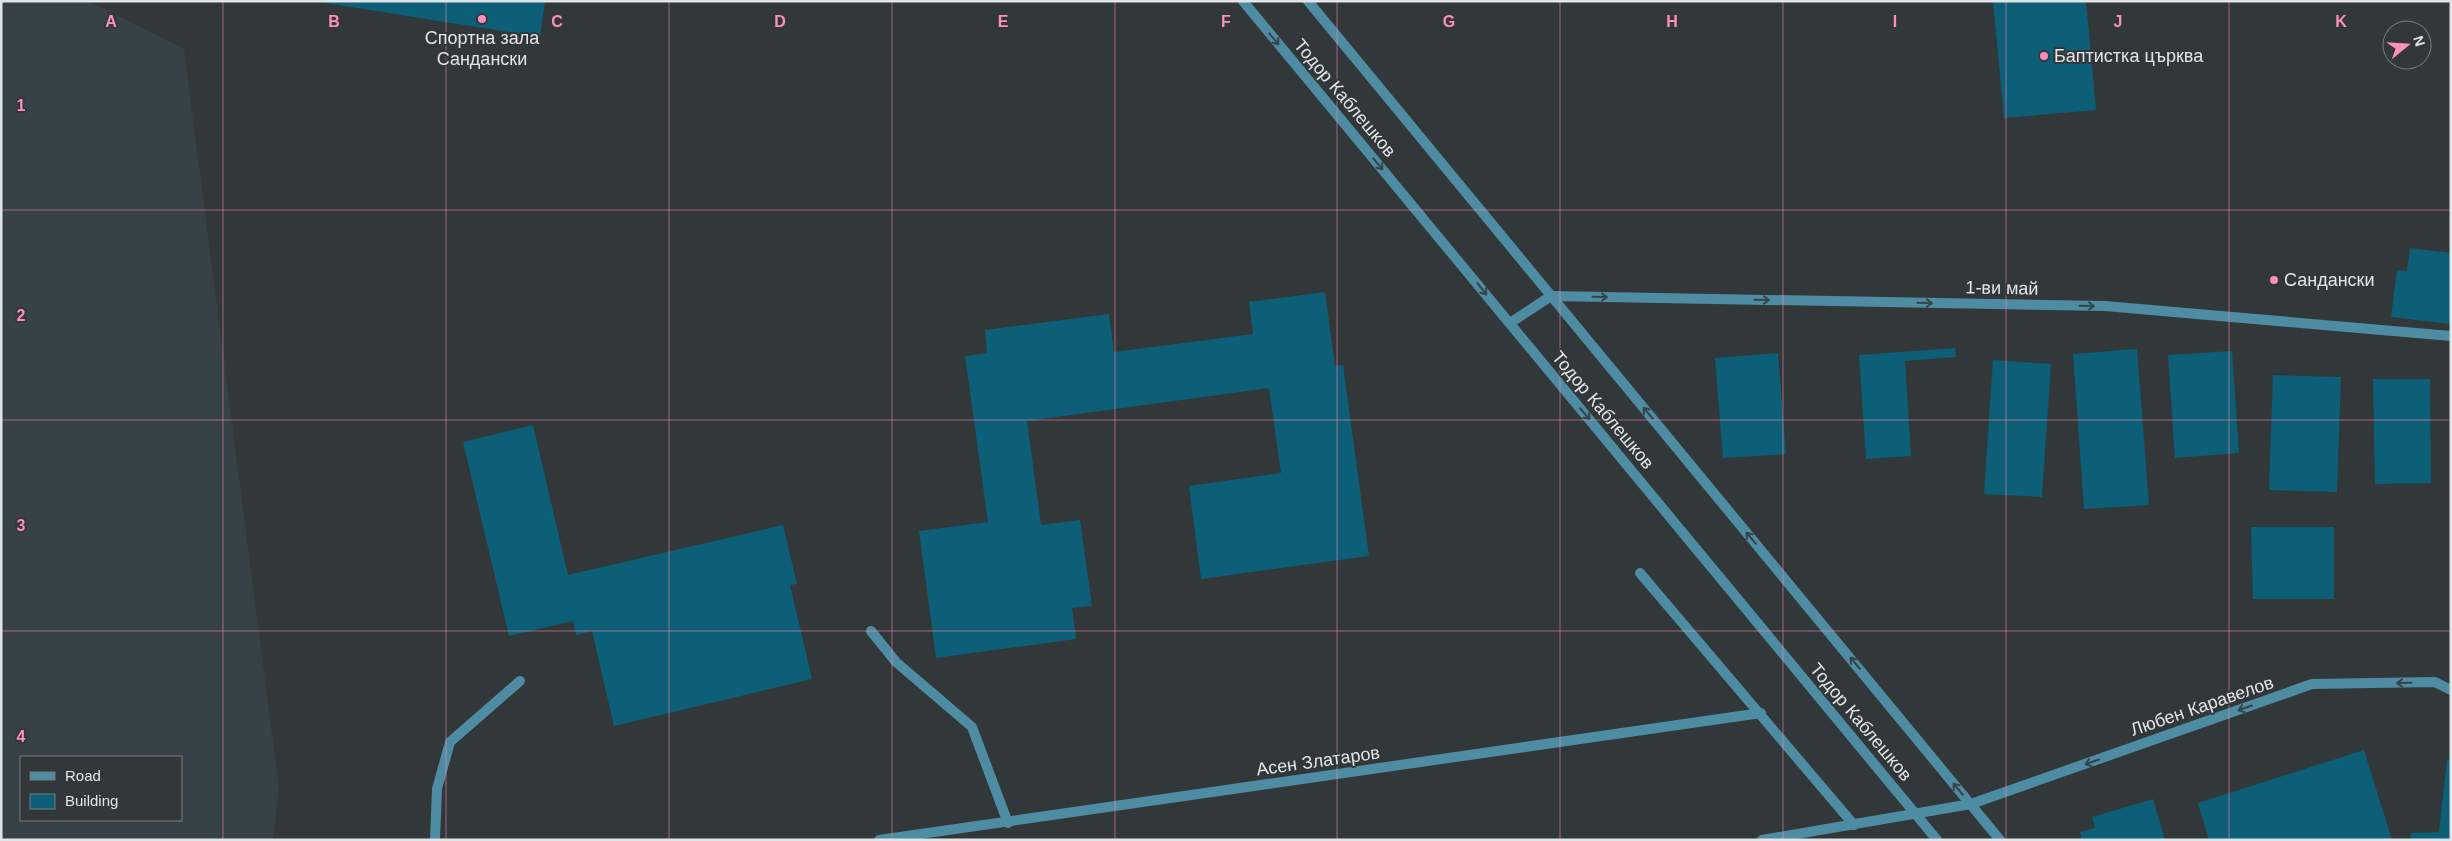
<svg xmlns="http://www.w3.org/2000/svg" width="2452" height="841" font-family="Arial,sans-serif">
	<style>
		.built { fill: #364247; fill-rule: evenodd }
		.building { fill: #0d5f77 }
		.lines { fill: none; stroke-linecap: round; stroke-linejoin: round }
		.service { stroke: #4e8ca3; stroke-width: 10 }
		.minor { stroke: #4e8ca3; stroke-width: 10 }
		.tertiary { stroke: #4e8ca3; stroke-width: 10 }
		.oneway { stroke: #364449 }
		.grid { fill: none; stroke: #fe8ebc; stroke-width: 1; stroke-opacity: 0.55 }
		.poi-dot { fill: #fe8ebc; stroke: #323739; stroke-width: 2 }
		.labels { text-anchor: middle; dominant-baseline: central; stroke-width: 4; stroke-linejoin: round; paint-order: stroke }
		.poi-label { font-size: 18px; fill: #e2e5e7; stroke: #323739; text-anchor: start }
		.street-label { font-size: 18px; fill: #e2e5e7; stroke: #323739 }
		.grid-label { font-size: 16px; text-anchor: middle; font-weight: bold; fill: #fe8ebc; stroke: #323739; stroke-width: 4; stroke-linejoin: round; paint-order: stroke }
	</style>
	<rect width="100%" height="100%" fill="#323739"/>
	<!-- built -->
	<path class="built" d="M1,1H88L184,49L279,788L273,840H1ZM21,757H181V820H21Z"/>
	<!-- building -->
	<g class="building">
		<path d="M313,1H545L540,37Z"/>
		<path d="M1993,1H2086L2096,110L2004,118Z"/>
		<path d="M2410,248L2451,253V324L2391,317L2397,270L2407,271Z"/>
		<path d="M1325,292L1335,366L1343,365L1369,556L1201,579L1189,486L1281,473L1269,388L1027,421L1041,525L1080,520L1092,606L1072,608L1076,639L936,658L919,531L988,522L965,356L987,353L985,330L1109,314L1114,352L1253,334L1249,302Z"/>
		<path d="M1955,348L1956,357L1905,361L1911,456L1866,459L1859,355Z"/>
		<path d="M2137,349L2149,505L2084,509L2073,354Z"/>
		<path d="M2232,351L2239,453L2175,458L2168,355Z"/>
		<path d="M1778,353L1786,454L1723,458L1715,358Z"/>
		<path d="M1993,360L2051,364L2042,497L1984,494Z"/>
		<path d="M2273,375L2341,377L2337,492L2269,490Z"/>
		<path d="M2373,379H2430L2431,483L2375,484Z"/>
		<path d="M533,425L568,575L783,525L797,584L790,585L812,679L614,726L592,631L576,635L573,621L509,636L463,442Z"/>
		<path d="M2251,527H2334V599H2253Z"/>
		<path d="M2364,750L2392,840H2209L2198,803Z"/>
		<path d="M2447,760H2451V840H2410L2411,833L2439,832Z"/>
		<path d="M2153,799L2165,840H2082L2080,832L2095,828L2092,817Z"/>
	</g>
	<g class="lines">
		<!-- service -->
		<path class="service" d="M871,631L896,662L972,727L1008,823"/>
		<!-- minor -->
		<g class="minor">
			<path d="M1510,323L1551,296L2105,306L2451,336"/>
			<path d="M1640,573L1854,825"/>
			<path d="M435,840L437,789L450,742L520,681"/>
			<path d="M879,840L1761,713"/>
			<path d="M1762,840L1971,804L2312,684L2435,682L2451,690"/>
		</g>
		<!-- tertiary -->
		<g class="tertiary">
			<path d="M1243,1L1937,840"/>
			<path d="M1308,1L2000,840"/>
		</g>
	</g>
	<!-- one-way arrows -->
	<defs><path id="oneway-shaft" d="M-6 0H5M1.5-3L5.5 0L1.5 3" fill="none" stroke-width="1.6" stroke-linecap="round" stroke-linejoin="round" transform="scale(1.25)"/></defs>
	<g class="oneway">
		<use href="#oneway-shaft" transform="translate(1274 39) rotate(50)"/>
		<use href="#oneway-shaft" transform="translate(1378 164) rotate(50)"/>
		<use href="#oneway-shaft" transform="translate(1482 289) rotate(52)"/>
		<use href="#oneway-shaft" transform="translate(1600 297) rotate(1)"/>
		<use href="#oneway-shaft" transform="translate(1762 300) rotate(1)"/>
		<use href="#oneway-shaft" transform="translate(1925 303) rotate(1)"/>
		<use href="#oneway-shaft" transform="translate(2087 306) rotate(1)"/>
		<use href="#oneway-shaft" transform="translate(1648 413) rotate(-130)"/>
		<use href="#oneway-shaft" transform="translate(1585 414) rotate(50)"/>
		<use href="#oneway-shaft" transform="translate(1751 538) rotate(-130)"/>
		<use href="#oneway-shaft" transform="translate(1855 663) rotate(-130)"/>
		<use href="#oneway-shaft" transform="translate(2404 683) rotate(179)"/>
		<use href="#oneway-shaft" transform="translate(2245 708) rotate(161)"/>
		<use href="#oneway-shaft" transform="translate(2092 762) rotate(161)"/>
		<use href="#oneway-shaft" transform="translate(1958 789) rotate(-130)"/>
	</g>
	<!-- grid -->
	<path class="grid" d="M223,1V840M446,1V840M669,1V840M892,1V840M1115,1V840M1337,1V840M1560,1V840M1783,1V840M2006,1V840M2229,1V840M1,210H2451M1,420H2451M1,631H2451"/>
	<!-- markers -->
	<g class="poi-dot">
		<circle cx="482" cy="19" r="5"/>
		<circle cx="2044" cy="56" r="5"/>
		<circle cx="2274" cy="280" r="5"/>
	</g>
	<g class="labels">
		<!-- poi labels -->
		<g class="poi-label">
			<text x="482" y="38" text-anchor="middle">Спортна зала<tspan x="482" dy="21">Сандански</tspan></text>
			<text x="2054" y="56">Баптистка църква</text>
			<text x="2284" y="280">Сандански</text>
		</g>
		<!-- street labels -->
		<g class="street-label">
			<text transform="translate(1345 98) rotate(50)">Тодор Каблешков</text>
			<text transform="translate(2002 288) rotate(1)">1-ви май</text>
			<text transform="translate(1603 410) rotate(50)">Тодор Каблешков</text>
			<text transform="translate(2202 706) rotate(-19)">Любен Каравелов</text>
			<text transform="translate(1861 722) rotate(50)">Тодор Каблешков</text>
			<text transform="translate(1318 761) rotate(-8)">Асен Златаров</text>
		</g>
	</g>
	<g class="grid-label">
		<text x="111" y="27">A</text>
		<text x="334" y="27">B</text>
		<text x="557" y="27">C</text>
		<text x="780" y="27">D</text>
		<text x="1003" y="27">E</text>
		<text x="1226" y="27">F</text>
		<text x="1449" y="27">G</text>
		<text x="1672" y="27">H</text>
		<text x="1895" y="27">I</text>
		<text x="2118" y="27">J</text>
		<text x="2341" y="27">K</text>
		<text x="21" y="111">1</text>
		<text x="21" y="321">2</text>
		<text x="21" y="531">3</text>
		<text x="21" y="742">4</text>
	</g>
	<!-- border -->
	<rect width="2452" height="841" fill="none" stroke="#e2e5e7" stroke-width="5"/>
	<!-- legend -->
	<rect x="20" y="756" width="162" height="65" fill="#323739" stroke="#787d7f"/>
	<rect x="30" y="772" width="25" height="8" fill="#4e8ca3" stroke="#787d7f"/>
	<text x="65" y="781" font-size="15" fill="#e2e5e7">Road</text>
	<rect x="30" y="794" width="25" height="15" fill="#0d5f77" stroke="#787d7f"/>
	<text x="65" y="806" font-size="15" fill="#e2e5e7">Building</text>
	<!-- north arrow -->
	<g transform="translate(2407 45) rotate(72)"><circle r="24" fill="#323739" stroke="#787d7f"/>
	<path d="M0-4L9 19L0 12L-9 19Z" fill="#fe8ebc"/>
	<text y="-8" font-size="14" font-weight="bold" text-anchor="middle" fill="#e2e5e7">N</text>
	</g>
</svg>
